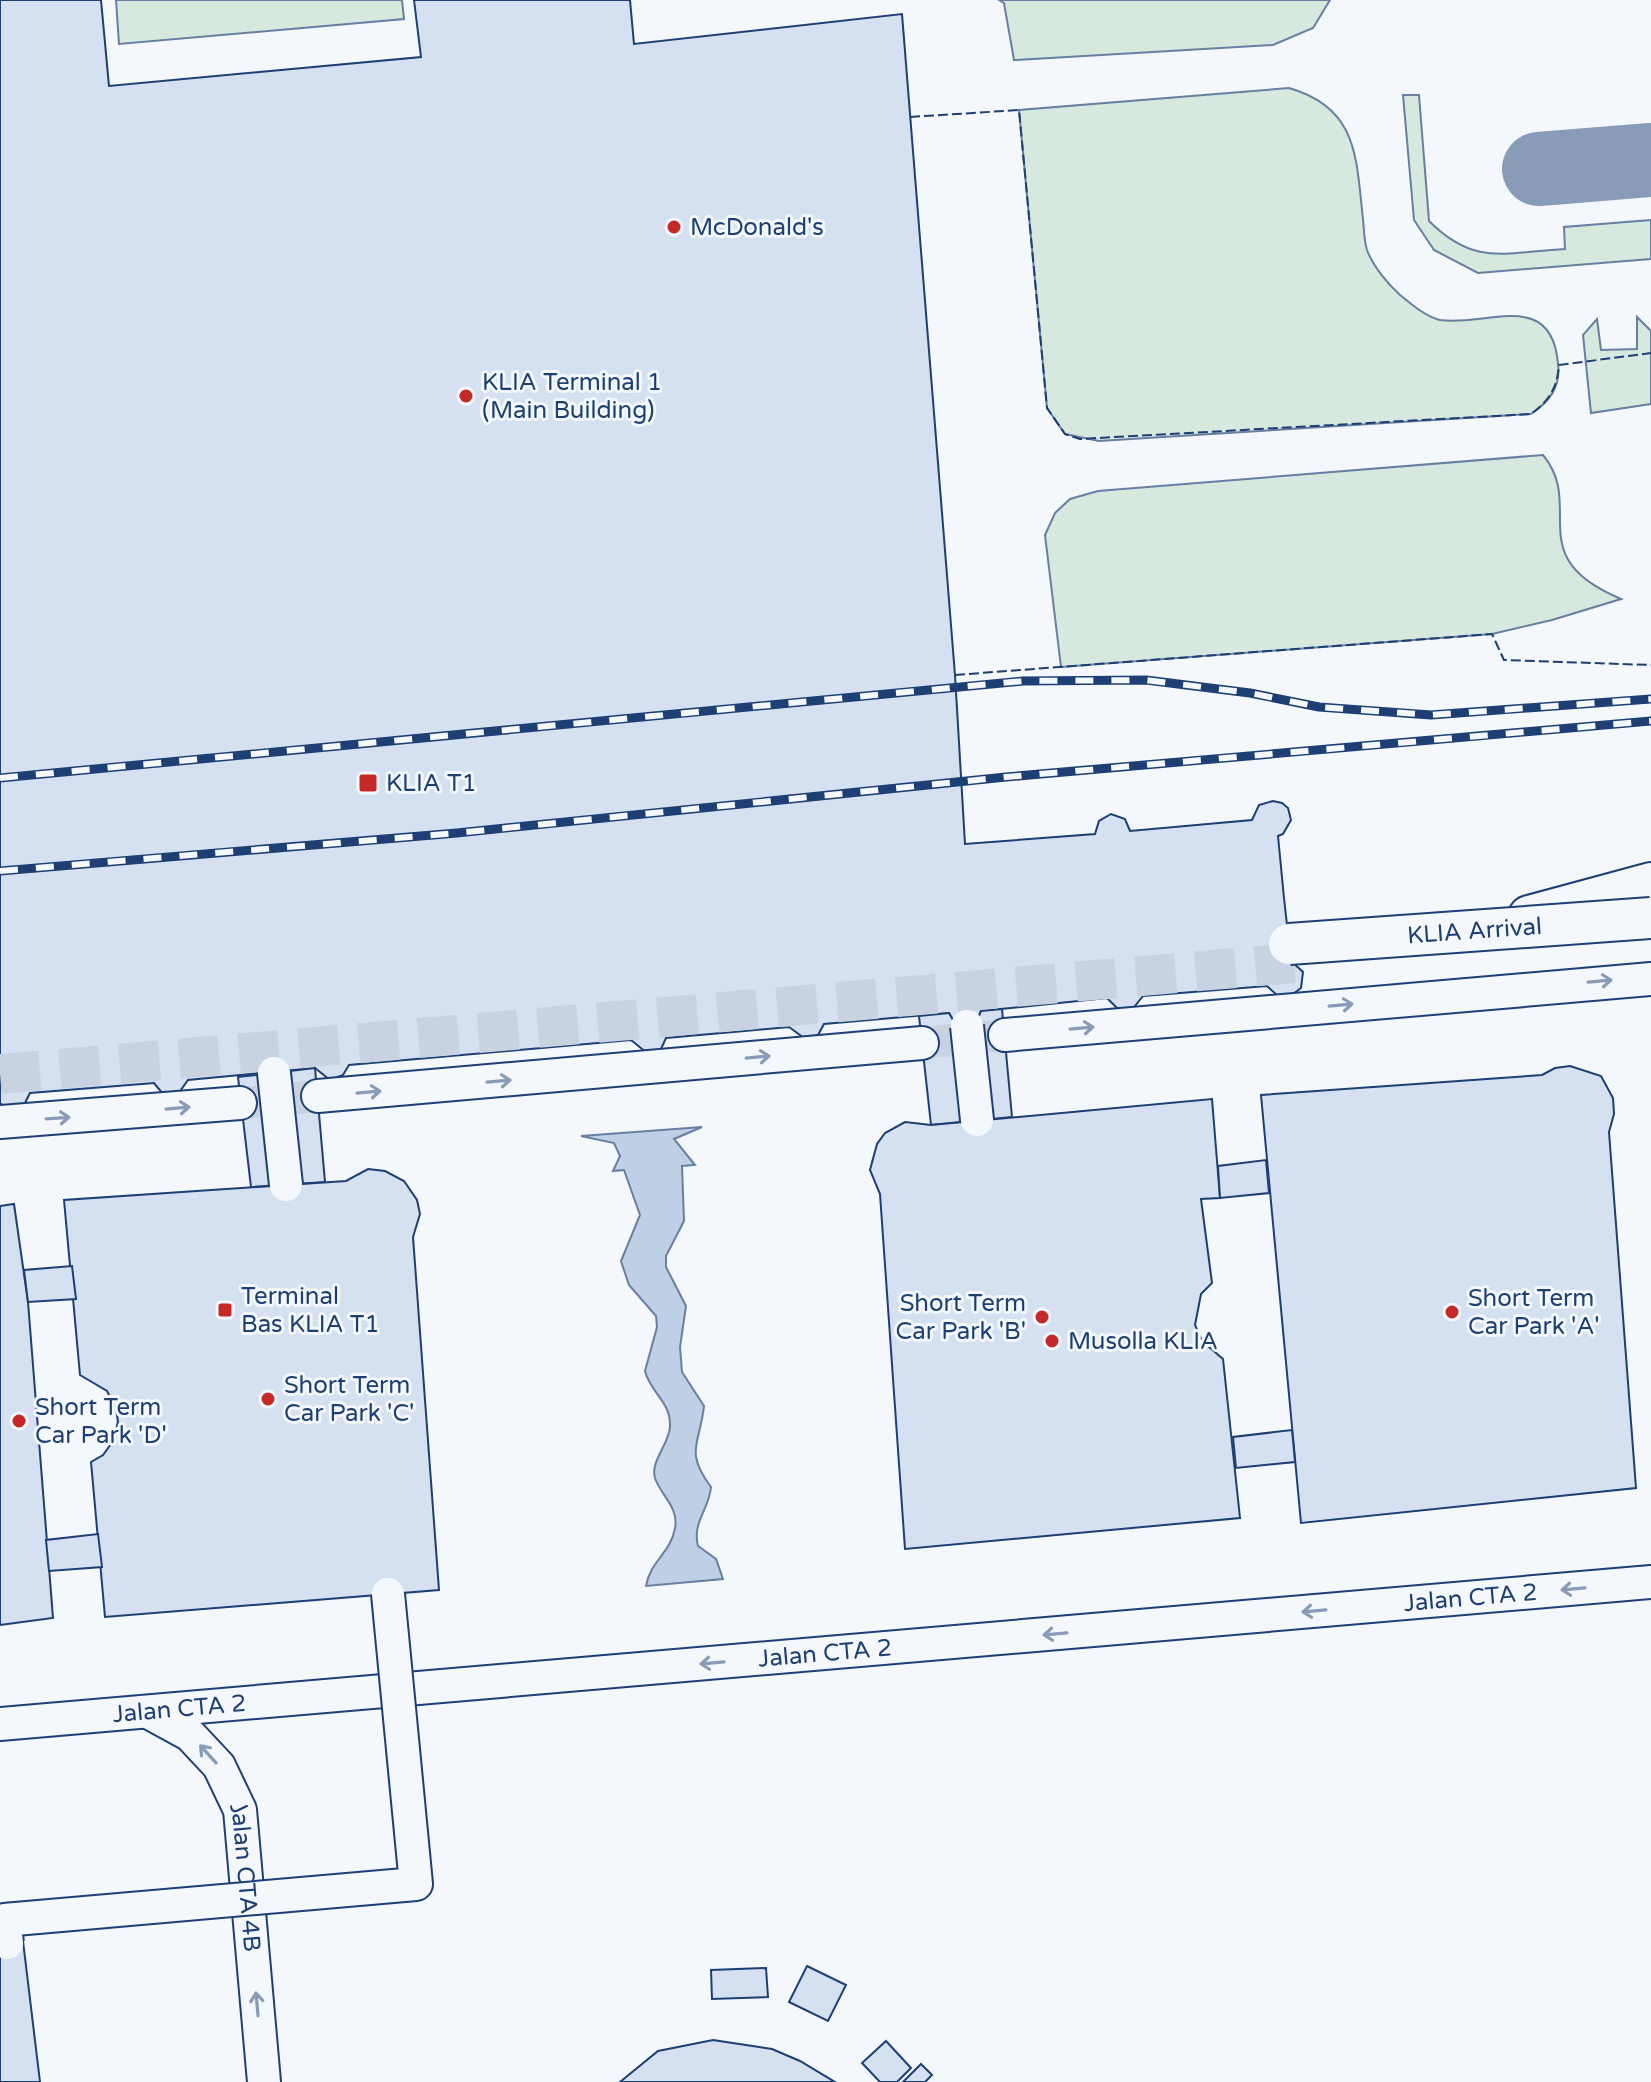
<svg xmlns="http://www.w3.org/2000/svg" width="1651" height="2082" font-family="'Varela Round',sans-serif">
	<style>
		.green { fill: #d7e8df; stroke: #687fa3; stroke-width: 2 }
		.water { fill: #bed0e5; stroke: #687fa3; stroke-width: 2 }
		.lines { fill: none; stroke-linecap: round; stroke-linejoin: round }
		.taxiway { stroke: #889bb7; stroke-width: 74 }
		.building { fill: #d5e0f0; stroke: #1d3f73; stroke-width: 2 }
		.minor-tunnel { stroke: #c9d2e0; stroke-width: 32; stroke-dasharray: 32 16; stroke-linecap: butt }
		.major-tunnel { stroke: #c9d2e0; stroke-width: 40; stroke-dasharray: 40 20; stroke-linecap: butt }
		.minor-casing { stroke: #1d3f73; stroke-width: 36 }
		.major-casing { stroke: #1d3f73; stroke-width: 44 }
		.minor { stroke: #f4f7fb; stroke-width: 32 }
		.major { stroke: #f4f7fb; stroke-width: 40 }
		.rail-casing { stroke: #1d3f73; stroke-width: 9 }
		.rail { stroke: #f4f7fb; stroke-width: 6; stroke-dasharray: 18; stroke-linecap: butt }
		.minor-bridge-casing { stroke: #1d3f73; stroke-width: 36; stroke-linecap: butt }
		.major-bridge-casing { stroke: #1d3f73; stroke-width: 44; stroke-linecap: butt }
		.minor-bridge { stroke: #f4f7fb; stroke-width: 32 }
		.major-bridge { stroke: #f4f7fb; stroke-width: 40 }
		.fence { stroke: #1d3f73; stroke-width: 2; stroke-dasharray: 10 4; stroke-linecap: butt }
		.oneway { stroke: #889bb7 }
		.poi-dot { fill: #c62828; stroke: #f4f7fb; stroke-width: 3 }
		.labels { text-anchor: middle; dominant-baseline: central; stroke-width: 6; stroke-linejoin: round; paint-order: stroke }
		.poi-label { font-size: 24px; fill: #1d3f73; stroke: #f4f7fb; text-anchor: start }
		.street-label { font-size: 24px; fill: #1d3f73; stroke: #f4f7fb }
	</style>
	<rect width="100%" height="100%" fill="#f4f7fb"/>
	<!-- green -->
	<g class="green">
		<path d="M116,0H402L404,19L119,44Z"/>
		<path d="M999,0H1330L1313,28L1273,45L1014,60L1004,3Z"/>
		<path d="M1289,88C1359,108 1356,159 1363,219C1364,229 1364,241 1367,250C1373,266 1387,283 1399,294C1410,303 1426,317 1440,320C1485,327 1552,288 1558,364C1561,387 1549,402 1531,414L1099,441L1065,434L1047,408L1019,110Z"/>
		<path d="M1403,95H1419L1429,221C1475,267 1505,252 1565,249L1564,227L1651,220V259L1478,273L1434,250L1414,220Z"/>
		<path d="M1637,317L1651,331V404L1591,413L1583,335L1597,319L1601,350L1637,349Z"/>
		<path d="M1543,455C1586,507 1520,557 1621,599L1552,620L1492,634L1061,667L1045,535L1055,513L1070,499L1098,491Z"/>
	</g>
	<!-- water -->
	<path class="water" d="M702,1127L674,1139L695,1165L682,1166L684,1221L666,1256V1267L686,1306L680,1347L682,1372L704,1406C700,1444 684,1451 711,1487C709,1510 692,1522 698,1546L716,1559L723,1579L646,1586C650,1561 671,1553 675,1528C679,1507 661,1496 655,1478C650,1461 670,1443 670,1426C671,1402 650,1392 645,1371L657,1327L656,1316L629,1285L621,1261L640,1215L624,1170L613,1171L620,1156L614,1143L581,1136Z"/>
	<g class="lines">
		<!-- taxiway -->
		<path class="taxiway" d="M1539,169L1651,160"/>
	</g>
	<!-- building -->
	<g class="building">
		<path d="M0,0H101L109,86L421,57L414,0H630L634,44L902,14L955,675L965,844L1095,834L1099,821L1111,814L1125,819L1130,831L1252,820L1259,805L1273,801L1282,803L1288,808L1291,820L1283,834L1278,836L1284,898L1291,961L1303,972L1301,988L1289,997H1279L1267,986L1143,996L1131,1011L1117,1008L1107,998L981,1011L977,1021L953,1020L949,1013L824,1024L818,1035L804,1038L789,1027L666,1038L661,1049L647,1053L631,1040L349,1065L343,1075L330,1080L315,1068L188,1080L178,1094H163L154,1083L30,1093L24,1105L5,1107L0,1103Z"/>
		<path d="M1002,1009L1012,1117L931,1125L919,1016L949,1013L953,1020L977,1021L981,1011Z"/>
		<path d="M1570,1066L1601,1076L1613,1098L1614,1114L1609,1132L1636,1488L1301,1523L1261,1095L1542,1075L1555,1068Z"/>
		<path d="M315,1068L325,1182L251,1187L238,1077Z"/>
		<path d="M1212,1099L1220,1198L1201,1199L1212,1283L1201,1294L1195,1325L1202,1341L1223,1359L1240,1518L905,1549L880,1194L870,1170L877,1144L885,1133L905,1122L931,1125Z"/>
		<path d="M1266,1160L1269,1193L1220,1198L1218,1166Z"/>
		<path d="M368,1169L385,1171L404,1181L417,1200L420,1214L413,1237L439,1590L105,1617L91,1462L103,1455L113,1441L118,1422L116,1408L107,1391L80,1375L64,1200L346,1181Z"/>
		<path d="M14,1204L28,1302L53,1618L0,1625V1206Z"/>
		<path d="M72,1266L76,1299L28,1302L24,1270Z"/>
		<path d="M1292,1430L1295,1462L1236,1468L1233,1437Z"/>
		<path d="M98,1534L102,1567L49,1571L46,1540Z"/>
		<path d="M23,1941L40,2082H0V1943Z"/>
		<path d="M807,1966L846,1985L828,2021L789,2002Z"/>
		<path d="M766,1968L768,1997L712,1999L711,1970Z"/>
		<path d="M713,2040L772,2049L800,2061L835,2082H620L658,2051Z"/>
		<path d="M886,2041L911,2068L897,2082H880L862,2063Z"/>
		<path d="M921,2064L932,2075L925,2082H903Z"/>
	</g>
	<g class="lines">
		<!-- minor-tunnel -->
		<g class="minor-tunnel">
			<path d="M922,1043L1005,1035"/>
			<path d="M240,1103L318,1096"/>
		</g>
		<!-- major-tunnel -->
		<path class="major-tunnel" d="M0,1074L1294,963"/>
		<defs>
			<g id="minor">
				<path d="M1005,1035L1651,979"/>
				<path d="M318,1096L922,1043"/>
				<path d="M0,1122L240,1103"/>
				<path id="s1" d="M148,1712L190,1735L219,1766L240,1810L264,2082"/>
				<path id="s2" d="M0,1724L1651,1582"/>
			</g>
			<path id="major" d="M1529,916L1651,883"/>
		</defs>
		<!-- minor casing -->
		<use href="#minor" class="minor-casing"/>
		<!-- major casing -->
		<use href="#major" class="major-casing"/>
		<!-- minor -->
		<use href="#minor" class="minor"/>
		<!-- major -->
		<use href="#major" class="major"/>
		<defs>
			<g id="rail">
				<path d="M0,778L1023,681L1146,680L1250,693L1319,707L1431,715L1651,699"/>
				<path d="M0,871L457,833L1006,777L1651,721"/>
			</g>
		</defs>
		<!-- rail casing -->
		<use href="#rail" class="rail-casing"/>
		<!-- rail -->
		<use href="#rail" class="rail"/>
		<defs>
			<g id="minor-bridge">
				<path d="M967,1026L977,1120"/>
				<path d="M274,1073L286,1185"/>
				<path d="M7,1943L4,1920L416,1884L388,1594"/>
			</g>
			<g id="major-bridge">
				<path id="s3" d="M1289,944L1651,918"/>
			</g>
		</defs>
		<!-- minor-bridge casing -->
		<use href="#minor-bridge" class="minor-bridge-casing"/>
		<!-- major-bridge casing -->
		<use href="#major-bridge" class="major-bridge-casing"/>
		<!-- minor-bridge -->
		<use href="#minor-bridge" class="minor-bridge"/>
		<!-- major-bridge -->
		<use href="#major-bridge" class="major-bridge"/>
		<!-- fence -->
		<g class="fence">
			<path d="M910,117L1019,110L1047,408L1065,434L1080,439L1531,414C1550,400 1557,388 1559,365L1651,353"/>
			<path d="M955,675L1492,634L1504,660L1651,665"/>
		</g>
	</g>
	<!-- one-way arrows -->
	<defs><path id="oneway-shaft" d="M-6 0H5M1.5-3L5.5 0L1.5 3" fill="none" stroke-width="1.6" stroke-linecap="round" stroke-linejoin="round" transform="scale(2)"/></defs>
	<g class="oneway">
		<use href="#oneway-shaft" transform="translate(1600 981) rotate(-5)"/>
		<use href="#oneway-shaft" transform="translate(1341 1005) rotate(-5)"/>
		<use href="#oneway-shaft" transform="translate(1082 1028) rotate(-5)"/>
		<use href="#oneway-shaft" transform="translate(758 1057) rotate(-5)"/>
		<use href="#oneway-shaft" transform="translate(499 1081) rotate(-5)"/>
		<use href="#oneway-shaft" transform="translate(369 1092) rotate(-5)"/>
		<use href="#oneway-shaft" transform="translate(178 1108) rotate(-5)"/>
		<use href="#oneway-shaft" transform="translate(58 1118) rotate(-4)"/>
		<use href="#oneway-shaft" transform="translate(1573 1589) rotate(175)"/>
		<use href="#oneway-shaft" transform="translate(1314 1611) rotate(175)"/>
		<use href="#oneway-shaft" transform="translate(1055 1634) rotate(175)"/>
		<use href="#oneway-shaft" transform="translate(712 1663) rotate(175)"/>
		<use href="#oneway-shaft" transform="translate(208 1754) rotate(-132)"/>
		<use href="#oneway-shaft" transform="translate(257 2004) rotate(-95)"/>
	</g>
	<!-- markers -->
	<g class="poi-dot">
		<circle cx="674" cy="227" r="8"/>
		<circle cx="466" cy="396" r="8"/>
		<rect x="358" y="773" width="20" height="20" rx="4"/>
		<rect x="217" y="1302" width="16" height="16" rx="4"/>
		<circle cx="1452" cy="1312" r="8"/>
		<circle cx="1042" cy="1317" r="8"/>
		<circle cx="1052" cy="1341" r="8"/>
		<circle cx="268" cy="1399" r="8"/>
		<circle cx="19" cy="1421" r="8"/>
	</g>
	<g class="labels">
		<!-- poi labels -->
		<g class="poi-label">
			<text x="690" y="227">McDonald's</text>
			<text x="482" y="382">KLIA Terminal 1<tspan x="482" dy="28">(Main Building)</tspan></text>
			<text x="386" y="783">KLIA T1</text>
			<text x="241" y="1296">Terminal<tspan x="241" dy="28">Bas KLIA T1</tspan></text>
			<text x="1468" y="1298">Short Term<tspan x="1468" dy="28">Car Park 'A'</tspan></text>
			<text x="1026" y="1303" text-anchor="end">Short Term<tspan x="1026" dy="28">Car Park 'B'</tspan></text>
			<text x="1068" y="1341">Musolla KLIA</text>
			<text x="284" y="1385">Short Term<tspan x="284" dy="28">Car Park 'C'</tspan></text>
			<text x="35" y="1407">Short Term<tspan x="35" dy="28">Car Park 'D'</tspan></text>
		</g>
		<!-- street labels -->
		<g class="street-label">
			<text stroke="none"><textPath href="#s3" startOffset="186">KLIA Arrival</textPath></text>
			<text stroke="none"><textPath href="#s2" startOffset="1476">Jalan CTA 2</textPath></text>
			<text stroke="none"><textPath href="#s2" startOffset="828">Jalan CTA 2</textPath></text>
			<text stroke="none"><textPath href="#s2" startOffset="180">Jalan CTA 2</textPath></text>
			<text stroke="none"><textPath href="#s1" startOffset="206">Jalan CTA 4B</textPath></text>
		</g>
	</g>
</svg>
